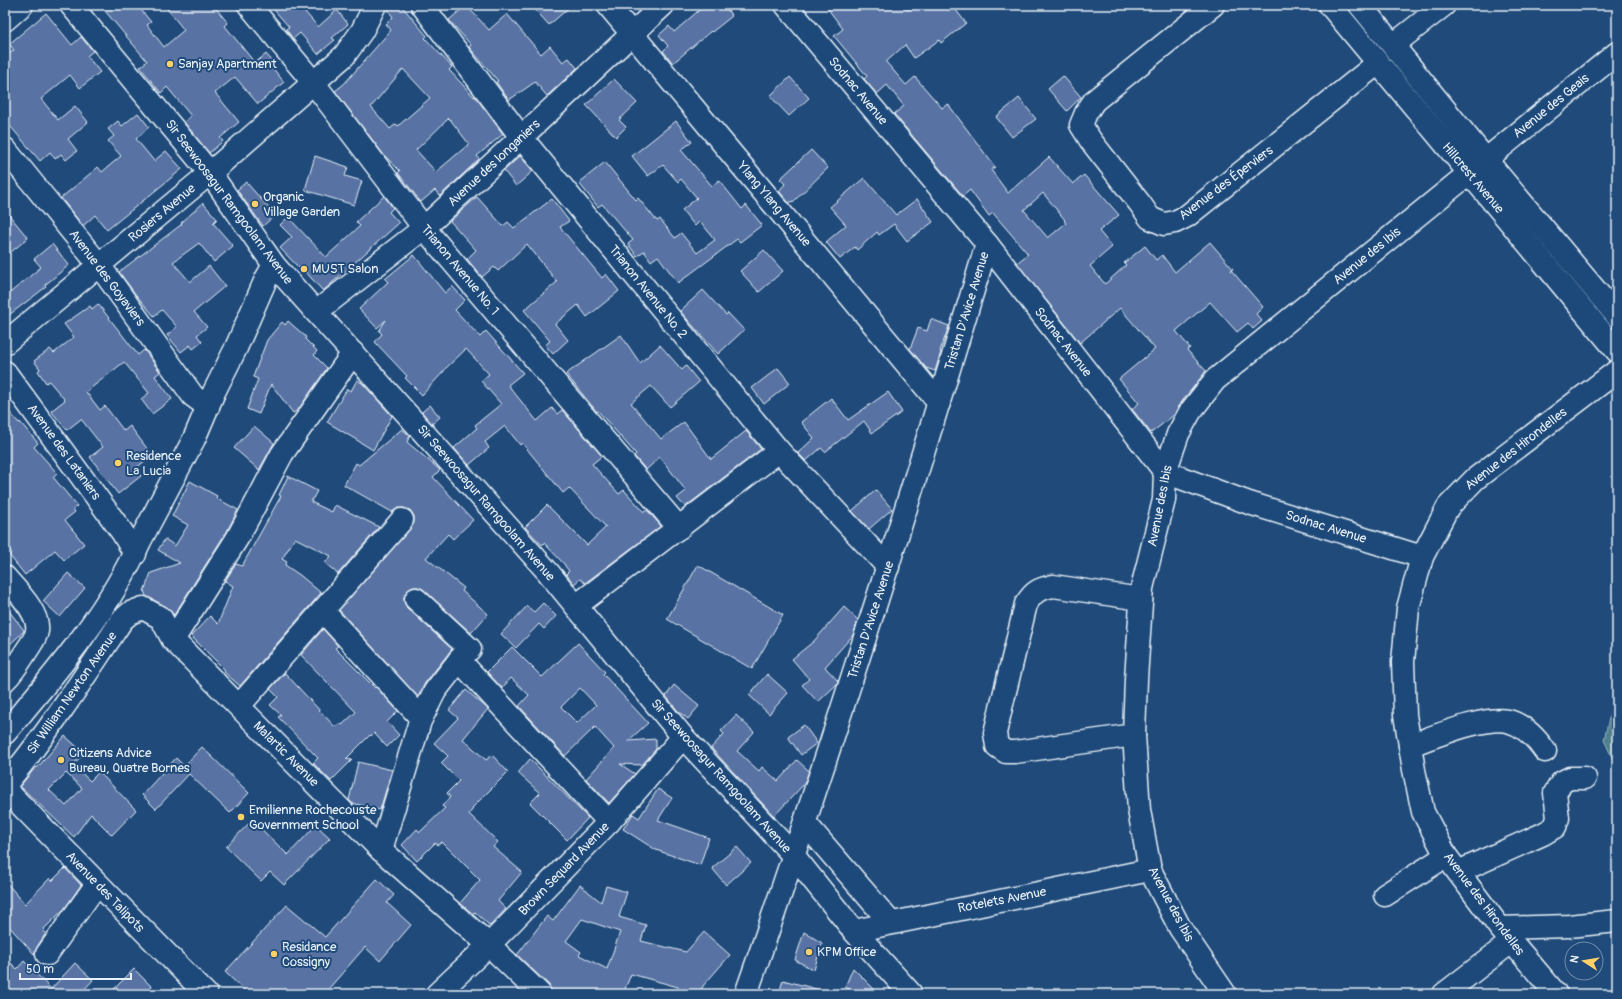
<svg xmlns="http://www.w3.org/2000/svg" width="1622" height="999" font-family="Pangolin,sans-serif">
	<style>
		.green { fill: #50808b; stroke: #9cb8c2 }
		.building { fill: #5872a3; stroke: #e8f1f8; fill-rule: evenodd }
		.lines { fill: none; stroke-linecap: round; stroke-linejoin: round }
		.minor-casing { stroke: #e8f1f8; stroke-width: 25 }
		.major-casing { stroke: #e8f1f8; stroke-width: 25 }
		.minor { stroke: #1f4a7a; stroke-width: 22 }
		.major { stroke: #1f4a7a; stroke-width: 22 }
		.poi-dot { fill: #ffd166; stroke: #1f4a7a; stroke-width: 1.5 }
		.labels { text-anchor: middle; dominant-baseline: central; stroke-width: 4; stroke-linejoin: round; paint-order: stroke }
		.poi-label { font-size: 13px; fill: #e8f1f8; stroke: #1f4a7a; text-anchor: start }
		.street-label { font-size: 13px; fill: #e8f1f8; stroke: #1f4a7a }
	</style>
	<rect width="100%" height="100%" fill="#1f4a7a"/>
	<filter id="ink" filterUnits="userSpaceOnUse"><feTurbulence type="fractalNoise" baseFrequency=".025" numOctaves="2"/><feDisplacementMap in="SourceGraphic" scale="8" xChannelSelector="R" yChannelSelector="G"/><feConvolveMatrix kernelMatrix="1 2 1 2 8 2 1 2 1" color-interpolation-filters="sRGB"/></filter>
	<g filter="url(#ink)">
		<!-- green -->
		<path class="green" d="M1617,684V768L1604,740Z"/>
		<!-- building -->
		<g class="building">
			<path d="M100,5H137L151,22L147,25L164,47L184,30L164,5H213L228,23L225,26L255,63L266,54L274,63L271,66L284,82L258,104L235,77L215,93L239,122L220,138L223,141L209,153L184,122L191,116L167,87L161,93L140,67L147,61Z"/>
			<path d="M270,5H299L318,27L337,10L348,24L332,38L335,40L318,54L300,33L293,39L286,29L289,27Z"/>
			<path d="M394,5H401L427,36L425,38L452,67L449,70L474,97L475,96L503,134L477,156L479,159L440,196L435,190L421,202L398,173L400,171L384,155L335,91L344,84L391,30L386,24L393,17L388,10ZM403,69L430,98L398,126L396,124L390,129L371,107ZM449,118L469,144L436,172L416,150Z"/>
			<path d="M466,5L489,30L507,14L541,54L550,46L563,62L569,58L577,68L547,96L535,82L509,100L496,82L498,81L469,47L471,45L449,20Z"/>
			<path d="M531,5H572L549,25Z"/>
			<path d="M705,5H724L732,16L712,32L711,31L673,63L663,51L668,46L659,35L669,26L674,32Z"/>
			<path d="M825,5H902L908,10L914,5H952L966,23L941,43L939,40L914,58L905,45L886,62L906,85L915,77L942,108L948,104L995,167L991,170L1008,193L1049,157L1073,184L1084,175L1119,215L1099,231L1112,247L1090,266L1105,284L1126,265L1124,263L1145,246L1156,260L1162,255L1175,272L1210,242L1233,269L1231,270L1263,307L1256,314L1262,321L1253,329L1248,323L1237,332L1210,302L1176,331L1190,348L1187,350L1206,371L1180,404L1174,415L1151,433L1132,409L1139,403L1119,379L1155,349L1120,308L1080,343L1017,263L1028,254L993,213L989,216L970,190L963,196L894,114L904,106L887,85L877,94L864,79L867,76L834,36L843,29ZM1043,193L1065,220L1064,221L1066,223L1048,238L1024,210Z"/>
			<path d="M46,13L72,45L81,37L93,51L87,56L100,72L80,88L70,75L41,99L58,120L75,106L88,122L68,139L77,151L66,160L61,154L55,159L50,152L40,161L5,120V57L14,50L9,44Z"/>
			<path d="M1063,76L1081,97L1067,111L1048,89Z"/>
			<path d="M790,77L809,98L789,116L770,96Z"/>
			<path d="M614,79L637,103L619,120L626,127L616,137L586,105Z"/>
			<path d="M1019,98L1036,119L1012,137L996,117Z"/>
			<path d="M138,113L149,127L136,139L154,161L166,151L182,169L107,230L95,215L83,226L61,198L98,167L102,172L121,156L108,141L114,136L108,129L118,121L122,126Z"/>
			<path d="M676,121L692,142L681,150L712,186L719,180L742,209L746,205L762,225L740,242L737,239L678,283L658,256L651,261L644,251L637,256L628,244L633,240L602,204L598,207L579,183L605,162L636,200L638,198L657,221L660,219L675,238L681,233L697,253L715,240L700,221L695,226L682,210L697,198L681,179L678,182L663,165L648,176L632,156Z"/>
			<path d="M811,150L828,168L793,202L792,201L789,203L779,191L785,184L780,179Z"/>
			<path d="M315,156L348,167L345,176L362,181L354,205L305,190Z"/>
			<path d="M520,156L533,171L516,186L504,171Z"/>
			<path d="M864,178L896,215L917,199L933,222L907,241L894,224L879,235L877,232L857,250L855,247L840,259L826,242L846,225L830,207Z"/>
			<path d="M246,182L275,215L263,226L237,190Z"/>
			<path d="M384,196L393,208L389,212L399,223L323,291L301,267L299,268L280,248L292,237L280,225L288,217L326,257L360,226L356,222Z"/>
			<path d="M477,197L503,226L508,222L514,228L552,199L569,221L560,227L602,278L606,274L619,291L587,317L578,305L555,324L568,340L553,354L545,345L550,341L524,310L557,282L527,244L498,271L494,267L482,277L467,259L476,250L450,221Z"/>
			<path d="M203,203L217,219L213,223L233,246L214,262L199,243L173,262L190,282L209,266L225,286L194,312L207,327L197,335L202,342L193,349L190,345L181,352L167,335L177,327L162,310L154,316L136,295L119,272L182,224L181,223Z"/>
			<path d="M5,210L28,238L5,257Z"/>
			<path d="M52,244L69,265L45,285L46,287L5,318V297L41,267L34,259Z"/>
			<path d="M764,250L783,271L759,292L740,271Z"/>
			<path d="M414,255L445,293L452,286L465,300L455,310L480,337L486,331L523,373L508,385L537,421L552,408L557,414L562,410L602,456L592,464L619,494L624,490L644,512L647,510L661,526L585,583L580,579L574,584L566,574L569,571L565,566V565L544,543L542,545L525,527L547,505L587,545L606,527L589,509L569,488L563,493L522,443L520,445L505,426L485,442L489,448L469,465L454,448L477,428L475,425L501,404L481,381L489,374L466,349L445,369V370L422,395L405,378L407,376L375,342L382,334L379,331L386,320L377,328L359,309L388,282L385,279Z"/>
			<path d="M703,290L726,315L728,313L744,330L718,354L680,311Z"/>
			<path d="M98,304L138,355L144,350L146,352L160,372L155,376L172,399L152,414L141,399L149,393L124,362L86,392L100,410L105,406L124,431L130,426L152,455L135,469L141,476L118,494L90,457L103,447L81,419L67,430L51,411L65,400L49,381L46,383L38,371L40,369L34,361L50,349L54,353L74,337L64,324L90,306L92,309Z"/>
			<path d="M931,319L949,326L940,351L941,352L935,371L926,368L910,349L918,328L927,331Z"/>
			<path d="M288,321L306,337L305,339L317,351L314,355L327,368L298,410L293,413L271,384L259,414L247,409L258,379L253,377L267,340L282,322L285,325Z"/>
			<path d="M621,335L640,363L660,345L682,370L686,366L699,382L670,407L651,386L631,403L661,439L684,422L711,459L746,431L761,449L685,507L677,498L686,491L660,457L646,470L634,456L636,454L598,411L597,412L566,374Z"/>
			<path d="M778,368L790,383L764,404L752,388Z"/>
			<path d="M357,380L362,383L392,416L373,450L327,422L347,389L351,391Z"/>
			<path d="M888,392L902,412L872,433L864,421L825,452L821,448L806,461L798,453L814,438L801,422L831,398L848,420Z"/>
			<path d="M430,405L440,417L432,424L422,412Z"/>
			<path d="M5,407L19,423L20,422L38,443L34,447L57,473L53,477L77,506L73,509L75,512L65,520L84,544L64,560L55,550L25,575L9,555L12,553L5,545Z"/>
			<path d="M254,426L274,443L259,470L234,448Z"/>
			<path d="M402,429L410,436L407,442L440,470L433,477L473,520L453,539L448,534L426,558L464,588L462,591L488,614L471,633L424,590L418,587H413L407,591L404,597V602L407,608L452,649L425,683L418,697L339,610L411,528L414,523V516L410,510L404,508H398L392,512L344,485L356,463L359,465Z"/>
			<path d="M288,476L317,491L311,502L332,512L335,505L379,527L338,574L325,563L331,556L295,538L282,559L287,562L285,565L301,576L321,593L240,686L224,672L225,670L191,636L210,616L218,624L233,586L225,581L236,564L242,566L281,496L279,495Z"/>
			<path d="M190,481L217,496L216,498L238,510L227,531L174,615L167,607L146,596L144,591L151,573L180,563L158,550L165,539L175,546L188,525L172,516Z"/>
			<path d="M876,490L892,509L869,529L852,511Z"/>
			<path d="M698,565L783,615L752,669L667,619Z"/>
			<path d="M68,573L85,588L60,617L43,601Z"/>
			<path d="M543,603L556,616L544,629L539,624L516,648L501,634L527,606L534,612Z"/>
			<path d="M5,606L24,630L23,632L5,649Z"/>
			<path d="M844,607L858,620L853,635L825,667L838,681L837,684L818,702L802,685L809,679L792,659L814,641Z"/>
			<path d="M323,629L338,646L335,648L375,688L376,687L398,711L387,722L399,735L387,747L374,733L371,736L370,735L346,759L352,760L331,781L313,763L318,758L278,717L281,715L270,705L278,697L270,689L285,673L335,727L340,723L342,725L356,712L301,655Z"/>
			<path d="M578,643L605,672L603,674L648,723L628,741L656,739V749L642,765L620,764L635,774L609,803L586,779L614,748L595,727L565,756L519,706L529,695L511,678L502,688L487,672L512,647L542,677ZM580,688L596,705L577,723L561,707Z"/>
			<path d="M767,674L788,693L769,714L749,695Z"/>
			<path d="M674,685L699,706L688,719L678,711L666,696Z"/>
			<path d="M466,690L488,709L463,739L486,760L492,755L508,772L472,808L473,809L469,814L498,842L493,847L522,872L498,901L506,909L490,926L475,912L473,914L460,903L480,880L442,842L438,845L435,843L417,861L402,845L417,829L420,832L445,808L442,806L450,797L447,793L459,781L441,763L448,756L434,743L458,718L449,710Z"/>
			<path d="M736,715L754,732L737,751L759,771L762,767L778,781L797,760L809,771L804,784L774,816L711,748L724,734L721,731Z"/>
			<path d="M804,725L817,743L801,755L788,737Z"/>
			<path d="M65,736L84,753L73,765L90,781L99,772L136,810L112,835L91,814L74,837L20,786L36,767L37,768ZM66,773L82,788L66,806L49,790Z"/>
			<path d="M202,747L249,793L230,813L189,774L156,809L142,795L176,758L184,766Z"/>
			<path d="M530,759L588,818L567,840L530,803L540,793L518,773Z"/>
			<path d="M358,762L392,770L380,810L352,803L349,800Z"/>
			<path d="M658,789L672,798L658,820L709,838L700,865L656,850L623,829L633,814L639,818Z"/>
			<path d="M252,820L288,855L316,825L330,838L284,885L270,872L261,881L226,847Z"/>
			<path d="M737,847L751,863L726,885L712,868Z"/>
			<path d="M65,868L81,885L65,908L43,930L46,933L37,947L34,954L5,922V881L25,904L50,878L52,881Z"/>
			<path d="M377,879L394,895L387,903L411,925L380,961L365,947L324,994H248L225,972L287,905L325,937Z"/>
			<path d="M580,885L601,902L606,886L627,892L619,917L646,925L641,941L686,952L704,932L730,955L703,986L699,994H685L679,991L678,987L631,974L623,994H552L549,985L517,955L547,916L553,921ZM582,919L620,932L607,969L579,955L581,952L566,941Z"/>
			<path d="M804,932L822,943L814,970L795,960Z"/>
			<path d="M5,957L17,969L24,961L51,989L75,963L93,980L80,994H5Z"/>
			<path d="M853,968L879,994H859L845,987Z"/>
			<path d="M134,969L159,994H109Z"/>
			<path d="M783,980L820,990L819,994H779Z"/>
		</g>
		<g class="lines">
			<defs>
				<g id="minor">
					<path d="M71,5L210,173L274,265L548,572L683,737L794,856L854,931L911,994"/>
					<path d="M249,5L313,82L424,228L679,528"/>
					<path d="M422,5L521,137L779,451L888,567"/>
					<path d="M608,5L939,403"/>
					<path d="M786,5L987,244L1165,472L1249,503L1422,557"/>
					<path d="M1213,5L1094,101L1086,113L1081,125L1091,141L1141,205L1150,218L1164,224L1175,222L1187,216L1378,63"/>
					<path d="M5,20L22,5"/>
					<path d="M1393,45L1444,5"/>
					<path d="M5,149L99,265L193,396L208,407"/>
					<path d="M316,312L424,228L663,5"/>
					<path d="M5,343L210,173L344,56L362,31L375,5"/>
					<path d="M5,372L122,532L135,554"/>
					<path d="M5,577C16,590 40,613 37,631C36,638 30,645 27,650C20,661 14,671 5,680"/>
					<path d="M576,606L779,451"/>
					<path d="M323,611L421,718"/>
					<path d="M173,640L238,537L282,454L353,353"/>
					<path d="M459,660L609,822"/>
					<path d="M239,706L402,520"/>
					<path d="M5,733C55,673 108,613 140,541L194,439L214,392L236,348L266,279L274,265"/>
					<path d="M1134,735L1015,752H1006L997,746L995,733L1026,604C1034,591 1039,589 1053,586L1141,599"/>
					<path d="M1410,745C1434,737 1483,716 1508,721C1524,725 1536,738 1545,751"/>
					<path d="M5,785C48,733 85,676 122,620L130,613L143,608L161,618L173,640L381,850L489,945L540,994"/>
					<path d="M5,789L206,994"/>
					<path d="M805,823L891,923"/>
					<path d="M381,850L420,721L435,691L460,659L470,649L416,599"/>
					<path d="M1458,872L1543,834L1555,827L1558,818L1555,793L1562,782L1570,778H1585"/>
					<path d="M1385,895L1446,856"/>
					<path d="M1500,928L1569,926L1617,921"/>
					<path d="M854,931L1150,870"/>
					<path d="M47,954L97,884"/>
					<path d="M437,994L489,945L609,822L683,737"/>
					<path d="M746,994C833,746 911,496 987,244"/>
					<path d="M1225,994L1180,928L1150,870L1139,810L1134,735L1136,679L1142,588L1164,500L1165,472L1178,434L1190,412L1215,380L1617,53"/>
					<path d="M1444,994L1511,942"/>
				</g>
				<g id="major">
					<path d="M1330,5L1617,351"/>
					<path d="M1360,5L1486,160L1617,316"/>
					<path d="M1556,994L1500,928L1446,856L1423,812L1414,770L1405,715L1403,662L1408,608L1422,557L1448,507L1475,479L1617,371"/>
				</g>
			</defs>
			<!-- minor casing -->
			<use href="#minor" class="minor-casing"/>
			<!-- major casing -->
			<use href="#major" class="major-casing"/>
			<!-- minor -->
			<use href="#minor" class="minor"/>
			<!-- major -->
			<use href="#major" class="major"/>
		</g>
	</g>
	<!-- markers -->
	<g class="poi-dot">
		<circle cx="170" cy="64" r="4"/>
		<circle cx="255" cy="204" r="4"/>
		<circle cx="304" cy="269" r="4"/>
		<circle cx="118" cy="463" r="4"/>
		<circle cx="61" cy="760" r="4"/>
		<circle cx="241" cy="817" r="4"/>
		<circle cx="809" cy="952" r="4"/>
		<circle cx="274" cy="954" r="4"/>
	</g>
	<g class="labels">
		<!-- poi labels -->
		<g class="poi-label">
			<text x="178" y="64">Sanjay Apartment</text>
			<text x="263" y="197">Organic<tspan x="263" dy="15">Village Garden</tspan></text>
			<text x="312" y="269">MUST Salon</text>
			<text x="126" y="456">Residence<tspan x="126" dy="15">La Lucia</tspan></text>
			<text x="69" y="753">Citizens Advice<tspan x="69" dy="15">Bureau, Quatre Bornes</tspan></text>
			<text x="249" y="810">Emilienne Rochecouste<tspan x="249" dy="15">Government School</tspan></text>
			<text x="282" y="947">Residance<tspan x="282" dy="15">Cossigny</tspan></text>
			<text x="817" y="952">KPM Office</text>
		</g>
		<!-- street labels -->
		<g class="street-label">
			<text transform="translate(858 91) rotate(50)">Sodnac Avenue</text>
			<text transform="translate(1551 106) rotate(-39)">Avenue des Geais</text>
			<text transform="translate(494 163) rotate(-43)">Avenue des longaniers</text>
			<text transform="translate(1473 178) rotate(50)">Hillcrest Avenue</text>
			<text transform="translate(1226 183) rotate(-37)">Avenue des Éperviers</text>
			<text transform="translate(229 202) rotate(53)">Sir Seewoosagur Ramgoolam Avenue</text>
			<text transform="translate(774 204) rotate(50)">Ylang Ylang Avenue</text>
			<text transform="translate(162 213) rotate(-40)">Rosiers Avenue</text>
			<text transform="translate(1367 256) rotate(-39)">Avenue des Ibis</text>
			<text transform="translate(460 270) rotate(50)">Trianon Avenue No. 1</text>
			<text transform="translate(107 278) rotate(53)">Avenue des Goyaviers</text>
			<text transform="translate(648 292) rotate(51)">Trianon Avenue No. 2</text>
			<text transform="translate(967 311) rotate(-73)">Tristan D'Avice Avenue</text>
			<text transform="translate(1063 342) rotate(52)">Sodnac Avenue</text>
			<text transform="translate(1516 449) rotate(-38)">Avenue des Hirondelles</text>
			<text transform="translate(64 452) rotate(54)">Avenue des Lataniers</text>
			<text transform="translate(486 503) rotate(49)">Sir Seewoosagur Ramgoolam Avenue</text>
			<text transform="translate(1160 506) rotate(-79)">Avenue des Ibis</text>
			<text transform="translate(1326 527) rotate(17)">Sodnac Avenue</text>
			<text transform="translate(871 620) rotate(-72)">Tristan D'Avice Avenue</text>
			<text transform="translate(72 693) rotate(-55)">Sir William Newton Avenue</text>
			<text transform="translate(286 754) rotate(45)">Malartic Avenue</text>
			<text transform="translate(721 776) rotate(48)">Sir Seewoosagur Ramgoolam Avenue</text>
			<text transform="translate(564 869) rotate(-46)">Brown Sequard Avenue</text>
			<text transform="translate(105 892) rotate(46)">Avenue des Talipots</text>
			<text transform="translate(1002 900) rotate(-11)">Rotelets Avenue</text>
			<text transform="translate(1171 904) rotate(62)">Avenue des Ibis</text>
			<text transform="translate(1484 904) rotate(53)">Avenue des Hirondelles</text>
		</g>
	</g>
	<!-- margin -->
	<rect width="1622" height="999" fill="none" stroke="#1f4a7a" stroke-width="20"/>
	<rect x="10" y="10" width="1602" height="979" fill="none" stroke="#e8f1f8" stroke-width="1.5" filter="url(#ink)"/>
	<!-- north arrow -->
	<g transform="translate(1584 961) rotate(282)"><circle r="19" fill="#1f4a7a" stroke="#6f8dac"/>
	<path d="M0-3L7 15L0 10L-7 15Z" fill="#ffd166"/>
	<text y="-6" font-size="11" font-weight="bold" text-anchor="middle" fill="#e8f1f8">N</text>
	</g>
	<!-- scale -->
	<path d="M20 973v6h111v-6" fill="none" stroke="#e8f1f8" stroke-width="2"/>
	<text x="26" y="973" font-size="12" fill="#e8f1f8" stroke="#1f4a7a" stroke-width="3" paint-order="stroke">50 m</text>
</svg>
